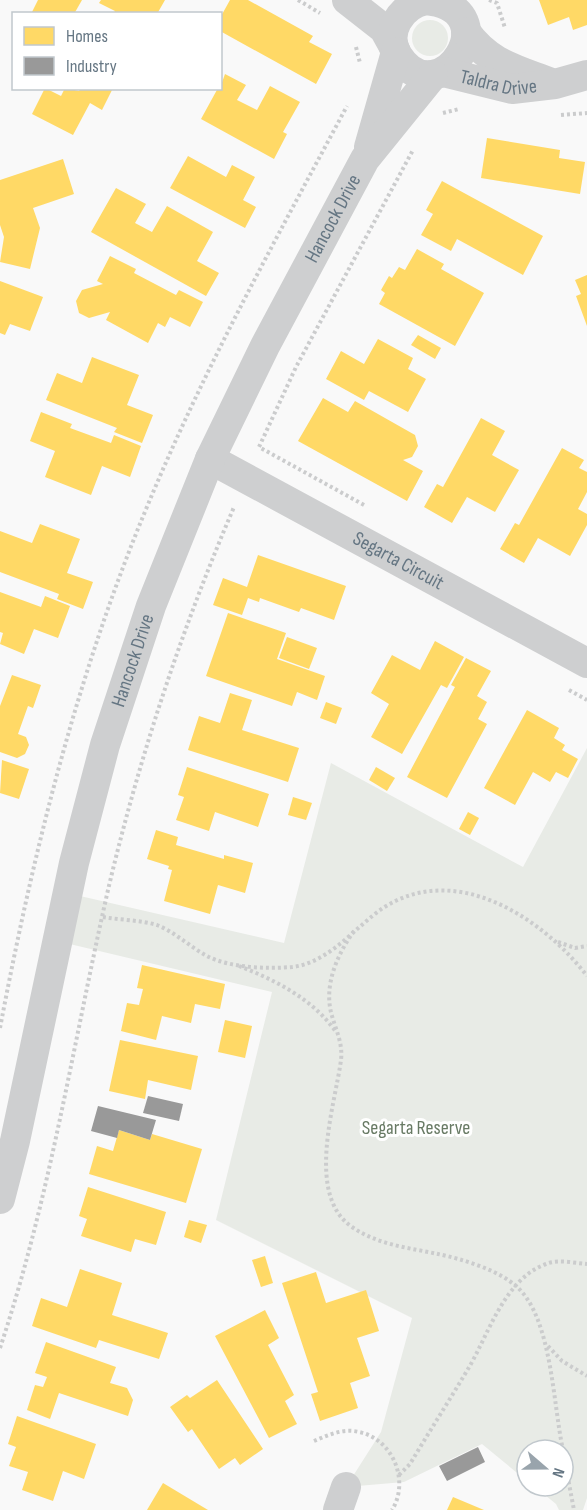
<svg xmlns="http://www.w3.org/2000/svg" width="587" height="1510" font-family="'Sofia Sans Condensed',sans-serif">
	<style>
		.green { fill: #e8ebe6 }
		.homes { fill: #ffd966 }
		.industry { fill: #999 }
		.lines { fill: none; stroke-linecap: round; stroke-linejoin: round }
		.path { stroke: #cbcccd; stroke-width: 4; stroke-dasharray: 3 3; stroke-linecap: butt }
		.street { stroke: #cecfd0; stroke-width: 30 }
		.labels { text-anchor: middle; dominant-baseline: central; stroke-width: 6; stroke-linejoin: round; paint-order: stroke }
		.street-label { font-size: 20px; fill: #657683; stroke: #fff }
		.park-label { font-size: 20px; fill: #687a64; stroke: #fff }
	</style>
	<rect width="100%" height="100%" fill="#f9f9f9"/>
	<!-- green -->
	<g class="green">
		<circle cx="430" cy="38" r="18"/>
		<path d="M587,748V1498L583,1510H559L556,1504L534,1486H563V1450H527V1481L482,1444L404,1482L346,1487L381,1432L412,1318L216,1220L272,992L57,941L67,893L284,943L331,763L523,867Z"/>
	</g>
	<!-- homes -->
	<g class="homes">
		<path d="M38,0H82L74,14H31Z"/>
		<path d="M101,0H165L157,14H113L115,11L99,3Z"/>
		<path d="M230,0H248L313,36L309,42L332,54L316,84L220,31V18Z"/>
		<path d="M539,0H587V25L573,30L569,17L548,25Z"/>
		<path d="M225,74L246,85L237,100L257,110L270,86L300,102L283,132L287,134L274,159L201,119L218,88H220Z"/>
		<path d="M45,88L61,96L65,88L79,91L81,88H113L102,110L90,103L73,135L32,114Z"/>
		<path d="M487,138L560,150L559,158L585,162L580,194L481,178Z"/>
		<path d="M188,156L226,177L232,165L255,177L243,200L256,207L245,228L170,188Z"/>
		<path d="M63,159L74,194L33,208L40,228L30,269L0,262L4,237L0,225V180Z"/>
		<path d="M442,181L543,236L523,275L457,239L451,251L421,235L433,214L426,210Z"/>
		<path d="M116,188L146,204L135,223L152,232L167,206L213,232L197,261L219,273L206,296L91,232Z"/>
		<path d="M417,249L444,264L441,269L484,293L455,346L379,304L385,293L381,290L389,276L392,278L399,267L405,270Z"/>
		<path d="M110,256L136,269L134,273L176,295L179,290L203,302L190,327L170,317L165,327L158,323L148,343L106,320L110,312L89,318L79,313L76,301L82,290L103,284L97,281Z"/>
		<path d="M587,275V326L576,296L581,294L575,280Z"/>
		<path d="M0,281L43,297L30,331L10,324L5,335L0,333Z"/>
		<path d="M418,335L441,348L435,359L411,345Z"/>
		<path d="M378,339L413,358L408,369L426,379L408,412L369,391L364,400L326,379L341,351L364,364Z"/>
		<path d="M92,357L139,375L127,405L153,415L142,443L114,432L117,428L46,400L57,373L82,383Z"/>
		<path d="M323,398L348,412L355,401L415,435L418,446L412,457L403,460L423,471L407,501L298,441Z"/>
		<path d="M41,412L72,424L70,428L111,443L114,435L141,446L130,477L102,466L91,495L45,477L55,451L30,441Z"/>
		<path d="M481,418L505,431L492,455L519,470L495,512L467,497L452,523L424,507L437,484L443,487Z"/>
		<path d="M562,448L584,460L579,468L587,472V492L578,509L587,514V525L570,556L538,538L524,563L500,549L515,523L519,525Z"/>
		<path d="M40,524L80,539L67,573L93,582L83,609L57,599L59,594L0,572V531L32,543Z"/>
		<path d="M258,555L346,586L334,620L301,608L299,612L260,598L259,602L248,598L242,615L213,605L223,578L247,587Z"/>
		<path d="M0,592L41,607L45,596L70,606L58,638L34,629L24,654L0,644L3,633L0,632Z"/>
		<path d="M228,613L286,633L277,659L325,676L317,700L297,692L292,706L206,676Z"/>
		<path d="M287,637L317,648L309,669L279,658Z"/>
		<path d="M435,641L464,657L447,688L441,685L402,754L371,737L389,704L371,693L392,655L420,670Z"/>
		<path d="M466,658L491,671L477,696L487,702L478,719L487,724L447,798L407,777L455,687L451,685Z"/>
		<path d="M12,675L41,685L33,708L28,706L18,734L26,737L29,745L25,754L17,758L0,752V706Z"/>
		<path d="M230,693L252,700L242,730L299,748L288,782L188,750L199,716L220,723Z"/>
		<path d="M326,702L342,708L336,724L320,718Z"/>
		<path d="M527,710L559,728L554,738L565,745L562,750L578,759L568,778L556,772L550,782L533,772L515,805L484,788Z"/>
		<path d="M2,760L29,769L19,799L0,793Z"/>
		<path d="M187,767L269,794L258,827L215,812L209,831L176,820L184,797L178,795Z"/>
		<path d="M376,767L395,778L387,791L369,780Z"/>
		<path d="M293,797L312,803L306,820L288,815Z"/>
		<path d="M468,812L479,818L470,835L459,829Z"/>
		<path d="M156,830L178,837L176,845L224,859V855L253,863L245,893L218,885L210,914L164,901L172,870L168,869L169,866L147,859Z"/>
		<path d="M142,965L225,984L220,1009L195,1004L191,1023L162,1016L156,1040L121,1031L127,1003L139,1005L143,989L137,988Z"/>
		<path d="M225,1020L252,1026L245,1058L218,1052Z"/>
		<path d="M120,1040L198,1056L191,1090L148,1080L145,1099L109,1091Z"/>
		<path d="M119,1130L150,1140L152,1134L202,1149L186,1203L89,1174L97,1146L113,1151Z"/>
		<path d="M88,1187L166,1212L156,1245L135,1239L131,1252L81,1236L87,1219L79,1216Z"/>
		<path d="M189,1220L207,1225L201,1243L184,1237Z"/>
		<path d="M265,1256L273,1283L261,1287L252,1260Z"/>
		<path d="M80,1269L122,1283L112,1315L168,1333L159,1359L99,1340L96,1348L32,1326L41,1298L67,1307Z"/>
		<path d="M316,1272L326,1303L366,1290L379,1331L357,1338L370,1376L350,1383L358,1408L320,1421L311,1394L318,1392L282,1283Z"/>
		<path d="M265,1310L279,1338L268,1345L294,1395L285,1401L297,1424L269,1438L215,1336Z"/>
		<path d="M46,1342L116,1367L110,1383L127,1388L133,1400L128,1416L59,1393L50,1419L27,1410L35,1385L43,1387L47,1377L35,1373Z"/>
		<path d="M217,1380L263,1449L240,1465L235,1458L219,1469L192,1429L188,1432L170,1407L187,1395L190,1398Z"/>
		<path d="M17,1416L96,1444L84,1479L63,1471L53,1501L22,1490L28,1472L9,1466L16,1447L8,1444Z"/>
		<path d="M163,1483L208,1510H147Z"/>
		<path d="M453,1497L484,1510H447Z"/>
	</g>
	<!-- industry -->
	<g class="industry">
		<path d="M148,1096L183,1104L179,1121L143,1113Z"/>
		<path d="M98,1106L156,1120L150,1140L119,1130L117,1138L91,1131Z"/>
		<path d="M478,1447L485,1462L447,1481L439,1466Z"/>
	</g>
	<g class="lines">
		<!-- path -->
		<g class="path">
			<path d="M298,0L320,13"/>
			<path d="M489,0L497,3L505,28"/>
			<path d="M356,47L360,63"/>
			<path d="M443,113L459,109"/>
			<path d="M561,115L587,113"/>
			<path d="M364,505L259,447L296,367L413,150"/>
			<path d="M569,690L587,700"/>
			<path d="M103,917C120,920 140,920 157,925C175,932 190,947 207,956C230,968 267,969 292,967C329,963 355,927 383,908C455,861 542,917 587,976"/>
			<path d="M354,931C337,955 323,986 332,1016C336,1030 343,1044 341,1060C335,1105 305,1195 352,1227C378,1245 410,1248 438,1254C462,1259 499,1270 517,1287C552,1318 553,1405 563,1450"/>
			<path d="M558,942L575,948L587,946"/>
			<path d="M239,966C275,980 313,999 336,1032"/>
			<path d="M0,1028C34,849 78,671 149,502C206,365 277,237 347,106"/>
			<path d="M548,1346L562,1361L587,1376"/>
			<path d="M0,1348C50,1198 73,1044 108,890C139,758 181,631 234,507"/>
			<path d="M314,1441C328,1435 343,1428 359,1432C393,1439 410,1481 392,1510"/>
			<path d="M563,1452L574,1510"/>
			<path d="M399,1475L410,1464C429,1432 449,1401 468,1369C488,1336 504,1279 546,1264C558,1259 574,1263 587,1264"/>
		</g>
		<!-- street -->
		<g class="street">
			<path d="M347,0L384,29L394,47"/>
			<path d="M426,0C401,5 383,33 398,56C439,119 512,9 426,0"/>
			<path d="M466,32C488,63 515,69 549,82"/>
			<path id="s1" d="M443,72L512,89L555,84L587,75"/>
			<path d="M369,147L396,52"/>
			<path id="s2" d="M210,459L587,663"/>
			<path id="s3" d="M0,1199L15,1141L74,863L105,745L151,606L210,459L265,346L365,159L433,75"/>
			<path d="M338,1510L346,1487"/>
		</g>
	</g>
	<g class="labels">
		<!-- street labels -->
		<g class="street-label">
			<text stroke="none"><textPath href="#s1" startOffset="57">Taldra Drive</textPath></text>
			<text stroke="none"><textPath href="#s3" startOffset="1041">Hancock Drive</textPath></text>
			<text stroke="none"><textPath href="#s2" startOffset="214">Segarta Circuit</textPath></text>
			<text stroke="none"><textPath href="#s3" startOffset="555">Hancock Drive</textPath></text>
		</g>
		<!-- park labels -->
		<g class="park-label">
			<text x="416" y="1128">Segarta Reserve</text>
		</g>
	</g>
	<!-- legend -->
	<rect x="12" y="12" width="210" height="78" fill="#ffffff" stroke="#c1c8cd" stroke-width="1.5"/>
	<rect x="24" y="27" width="30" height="18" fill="#ffd966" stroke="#c1c8cd" stroke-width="1.5"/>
	<text x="66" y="42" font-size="18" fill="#657683">Homes</text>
	<rect x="24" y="57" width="30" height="18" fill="#999999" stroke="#c1c8cd" stroke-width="1.5"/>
	<text x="66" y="72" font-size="18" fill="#657683">Industry</text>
	<!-- north arrow -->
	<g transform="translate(545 1468) rotate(110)"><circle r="28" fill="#ffffff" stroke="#c1c8cd" stroke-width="1.5"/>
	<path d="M0-4.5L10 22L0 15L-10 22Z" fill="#99a4ac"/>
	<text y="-9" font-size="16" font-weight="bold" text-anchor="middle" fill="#657683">N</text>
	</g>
</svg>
